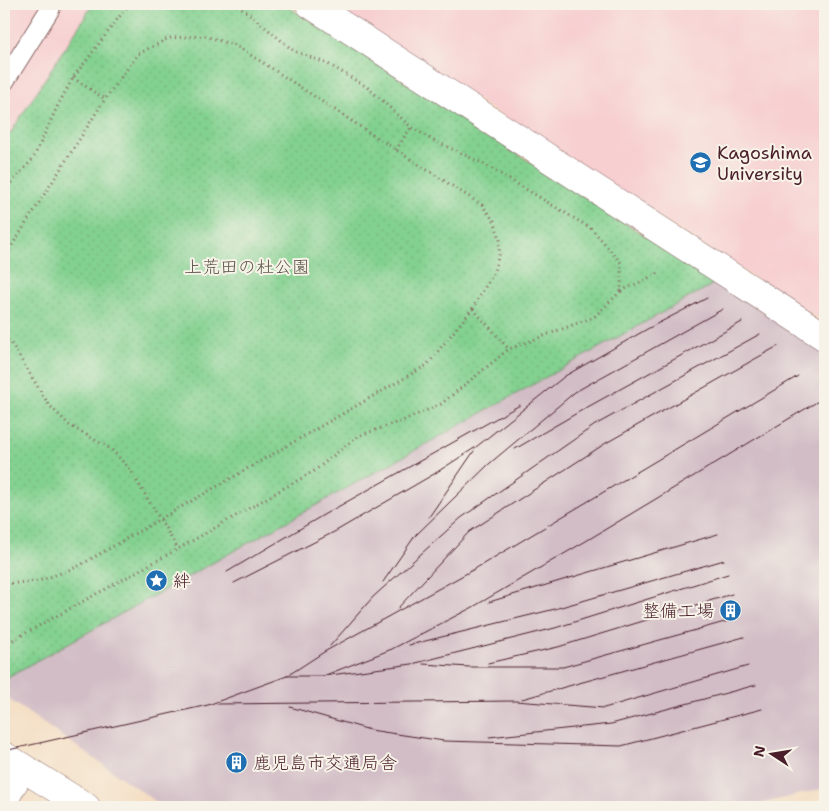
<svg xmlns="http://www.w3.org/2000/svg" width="829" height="811" font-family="'Shantell Sans','Klee One',sans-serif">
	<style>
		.built { fill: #f7cfd1 }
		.railway { fill: #d2bdc6 }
		.grass { fill: url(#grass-dots); stroke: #66785e }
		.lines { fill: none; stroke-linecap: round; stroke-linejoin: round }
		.lane-casing { stroke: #866260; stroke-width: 21 }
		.street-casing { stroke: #866260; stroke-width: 29 }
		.secondary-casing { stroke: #866260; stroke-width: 29 }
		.path { stroke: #866260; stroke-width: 3; stroke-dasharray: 1 4; stroke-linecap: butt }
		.lane { stroke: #fff; stroke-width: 19 }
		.street { stroke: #fff; stroke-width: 28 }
		.secondary { stroke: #fff; stroke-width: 28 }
		.tram { stroke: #4a1f2b; stroke-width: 1 }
		.labels { text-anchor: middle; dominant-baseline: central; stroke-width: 4; stroke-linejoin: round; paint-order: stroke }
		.poi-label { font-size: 18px; fill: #4a1f2b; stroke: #f7f3e8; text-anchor: start }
		.park-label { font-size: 18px; fill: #5b5449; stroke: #f7f3e8 }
	</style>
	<defs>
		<pattern id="grass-dots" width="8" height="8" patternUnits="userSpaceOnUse" patternTransform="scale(1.25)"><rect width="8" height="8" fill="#83d190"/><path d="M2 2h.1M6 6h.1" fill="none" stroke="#73b37c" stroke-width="1.8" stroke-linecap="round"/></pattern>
	</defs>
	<rect width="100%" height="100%" fill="#f7f3e8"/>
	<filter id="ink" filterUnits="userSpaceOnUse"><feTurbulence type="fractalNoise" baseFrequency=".02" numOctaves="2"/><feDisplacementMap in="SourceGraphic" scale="10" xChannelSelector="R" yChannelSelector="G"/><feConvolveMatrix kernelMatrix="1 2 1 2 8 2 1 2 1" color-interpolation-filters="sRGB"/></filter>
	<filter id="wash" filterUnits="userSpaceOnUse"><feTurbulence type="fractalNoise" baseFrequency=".0096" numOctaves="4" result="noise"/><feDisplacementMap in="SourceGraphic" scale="20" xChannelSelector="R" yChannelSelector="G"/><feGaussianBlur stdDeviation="1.12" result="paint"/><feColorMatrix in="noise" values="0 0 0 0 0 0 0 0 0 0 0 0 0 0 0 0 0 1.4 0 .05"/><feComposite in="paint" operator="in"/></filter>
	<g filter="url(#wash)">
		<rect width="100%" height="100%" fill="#f4ddc1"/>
		<!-- built -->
		<g class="built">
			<path d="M4,4H93L4,143Z"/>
			<path d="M328,4H825V323Z"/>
		</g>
		<!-- railway -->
		<path class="railway" d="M717,282L825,351V788L748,807H164L4,696V679Z"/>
		<!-- grass -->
		<path class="grass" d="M93,4H284L717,282L4,679V143Z"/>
	</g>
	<g filter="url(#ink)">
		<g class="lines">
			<defs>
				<path id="lane" d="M4,82L50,9"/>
				<g id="street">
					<path d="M310,4L825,337"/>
					<path d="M4,800L22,768"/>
				</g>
				<path id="secondary" d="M4,756L86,807"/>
			</defs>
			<!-- lane casing -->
			<use href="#lane" class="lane-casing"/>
			<!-- street casing -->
			<use href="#street" class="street-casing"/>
			<!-- secondary casing -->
			<use href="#secondary" class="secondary-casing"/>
			<!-- path -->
			<g class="path">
				<path d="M73,78L105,99"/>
				<path d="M396,150L411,127"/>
				<path d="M4,190L33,159L58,105L73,78L129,4"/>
				<path d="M4,258L105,99L138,54L169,38L206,36L236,46L265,64L396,150L482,205L494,221L500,239L499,255L493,274L472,309L427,365L77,567L39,581L4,584"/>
				<path d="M621,291L661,272"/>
				<path d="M473,309L509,349"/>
				<path d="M4,337L11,343L49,405L69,425L111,449L129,468L178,549"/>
				<path d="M4,645L178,549L314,471L358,436L402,421L441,404L509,349L594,317L621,291V263L592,229L484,164L431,139L411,127L367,87L328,64L294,51L237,4"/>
			</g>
			<!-- lane -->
			<use href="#lane" class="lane"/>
			<!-- street -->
			<use href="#street" class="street"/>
			<!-- secondary -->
			<use href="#secondary" class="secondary"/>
			<!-- tram -->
			<g class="tram">
				<path d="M515,449L584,409L742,322"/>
				<path d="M429,517L474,451"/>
				<path d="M414,537L489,464L575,392L723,309"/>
				<path d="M227,572L325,514L520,405"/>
				<path d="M383,582L417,533"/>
				<path d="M234,583L336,531L434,474L476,447L565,376L649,328L707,298"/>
				<path d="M489,602L718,534"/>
				<path d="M397,609L469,532L606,443L778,346"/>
				<path d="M409,645L551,610L724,560"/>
				<path d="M330,646L373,597L461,518L595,425L760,334"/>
				<path d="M488,663L558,647L732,594"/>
				<path d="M423,664L469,667H563L739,618"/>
				<path d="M287,676H323L412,664L555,628L728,574"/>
				<path d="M323,676L392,649L473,607L586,541L825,397"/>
				<path d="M522,699L744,637"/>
				<path d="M217,704L515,701L604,708L748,666"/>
				<path d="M290,707L370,730L444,741L621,746L762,709"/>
				<path d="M489,737L611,724L756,685"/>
				<path d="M4,751L208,705L287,676L324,652L478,567L798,376"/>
				<path d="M4,799L18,807"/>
			</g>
		</g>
	</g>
	<!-- icons -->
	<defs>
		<symbol id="university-disc" viewBox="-11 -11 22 22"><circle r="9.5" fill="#1f6fb2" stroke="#f7f3e8"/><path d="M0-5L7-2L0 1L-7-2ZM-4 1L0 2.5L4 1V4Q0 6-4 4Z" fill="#fff"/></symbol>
		<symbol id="sight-disc" viewBox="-11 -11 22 22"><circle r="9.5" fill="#1f6fb2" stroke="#f7f3e8"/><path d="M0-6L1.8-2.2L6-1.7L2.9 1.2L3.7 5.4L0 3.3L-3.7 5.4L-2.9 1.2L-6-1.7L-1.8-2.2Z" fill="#fff"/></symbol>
		<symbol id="building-disc" viewBox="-11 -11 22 22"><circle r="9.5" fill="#1f6fb2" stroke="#f7f3e8"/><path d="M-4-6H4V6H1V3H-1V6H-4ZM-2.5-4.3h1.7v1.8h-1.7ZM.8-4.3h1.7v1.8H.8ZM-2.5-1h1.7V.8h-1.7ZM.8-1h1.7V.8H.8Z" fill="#fff"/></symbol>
	</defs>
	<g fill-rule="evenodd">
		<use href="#university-disc" x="688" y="150" width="25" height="25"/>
		<use href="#sight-disc" x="144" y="568" width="25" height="25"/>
		<use href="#building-disc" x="718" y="598" width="25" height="25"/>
		<use href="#building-disc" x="224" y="750" width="25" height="25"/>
	</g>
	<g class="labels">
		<!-- poi labels -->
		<g class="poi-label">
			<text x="717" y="153">Kagoshima<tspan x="717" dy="21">University</tspan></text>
			<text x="173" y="581">絆</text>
			<text x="714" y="611" text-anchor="end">整備工場</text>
			<text x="253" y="763">鹿児島市交通局舎</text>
		</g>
		<!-- park labels -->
		<g class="park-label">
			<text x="247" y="267">上荒田の杜公園</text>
		</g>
	</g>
	<!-- margin -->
	<rect width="829" height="811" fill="none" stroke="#f7f3e8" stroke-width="20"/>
	<!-- north arrow -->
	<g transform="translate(772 754) rotate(282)" stroke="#f7f3e8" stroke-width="4" paint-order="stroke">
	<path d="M0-4L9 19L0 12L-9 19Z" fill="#4a1f2b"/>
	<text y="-8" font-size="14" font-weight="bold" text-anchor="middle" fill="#4a1f2b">N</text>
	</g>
</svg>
